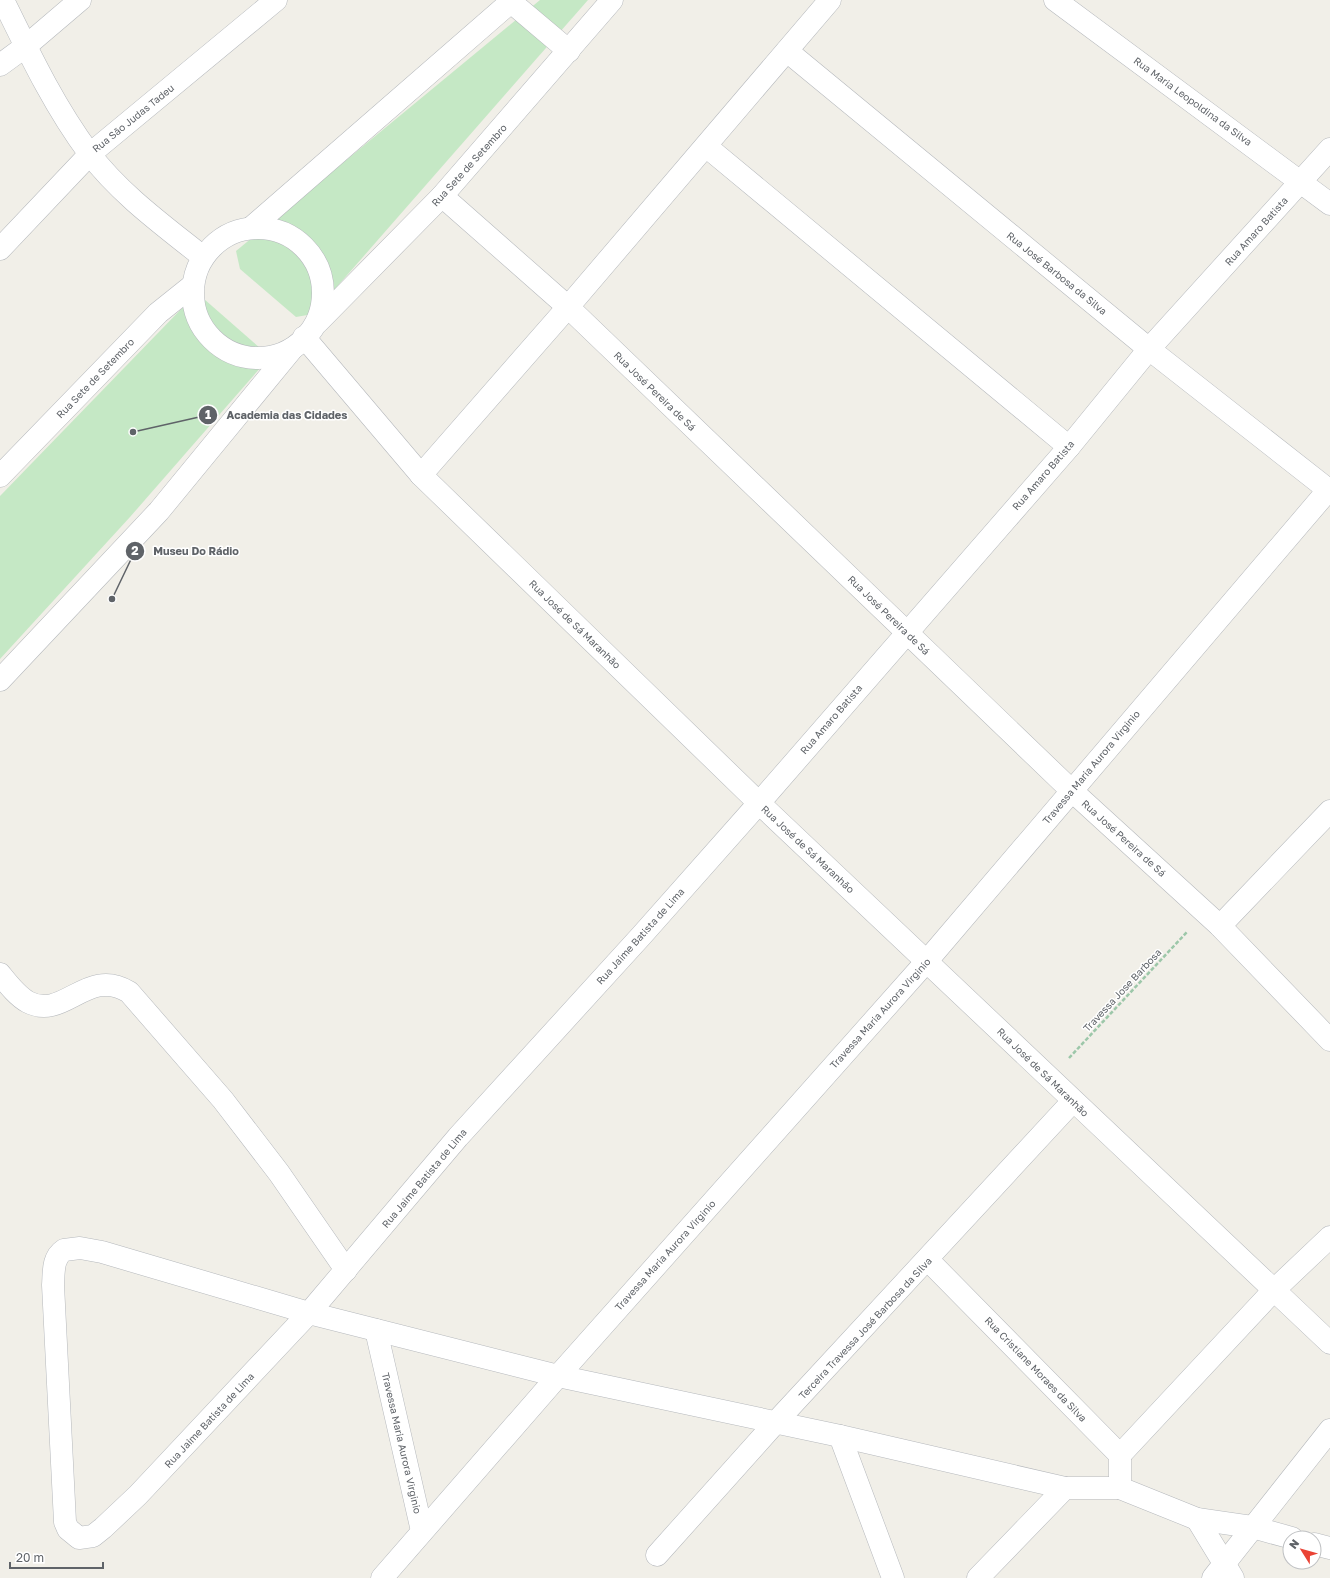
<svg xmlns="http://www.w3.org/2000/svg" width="1330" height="1578" font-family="'Golos Text',sans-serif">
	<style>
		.green { fill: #c5e8c5 }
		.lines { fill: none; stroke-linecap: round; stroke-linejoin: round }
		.minor-casing { stroke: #b5b8bc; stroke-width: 23 }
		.path { stroke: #9cc7a9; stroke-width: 2.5; stroke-dasharray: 4 2; stroke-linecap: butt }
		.minor { stroke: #fff; stroke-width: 22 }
		.labels { text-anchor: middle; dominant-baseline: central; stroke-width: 3; stroke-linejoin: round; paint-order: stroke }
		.street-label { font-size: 10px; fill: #5f6368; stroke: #fff }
		.leader { fill: none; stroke: #5f6368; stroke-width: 1.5 }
		.callout-dot { fill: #5f6368; stroke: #fff; stroke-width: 1.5 }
		.mark-label { font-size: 12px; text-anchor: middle; font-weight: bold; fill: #fff }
		.callout-label { font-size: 11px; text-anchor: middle; font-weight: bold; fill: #5f6368; stroke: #fff; stroke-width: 3; stroke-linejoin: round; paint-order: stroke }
	</style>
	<rect width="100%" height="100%" fill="#f1efe8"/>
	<!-- green -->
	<g class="green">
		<path d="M540,0H588L313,314L296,317L240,269L236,251Z"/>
		<path d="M204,299L261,349V367L130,517L0,659V496L188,302Z"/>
	</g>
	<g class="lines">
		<defs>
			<g id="minor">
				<path d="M3,0C29,53 54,106 89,153C120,194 163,225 203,257"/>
				<path d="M1055,0L1330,204"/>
				<path d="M511,2L569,51"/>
				<path d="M787,51L1149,349L1330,491"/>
				<path d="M0,65L26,46L80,0"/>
				<path d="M707,147L1069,447"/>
				<path d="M442,196L568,307L1071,790L1220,926L1330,1040"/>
				<path d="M252,227L513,0"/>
				<circle cx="258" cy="293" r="65"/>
				<path d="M0,249L90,154L276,0"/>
				<path d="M318,322L442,196L612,0"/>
				<path d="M304,337L421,475L759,803L1330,1343"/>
				<path d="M421,475L568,307L830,0"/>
				<path d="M0,476L158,313L193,285"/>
				<path d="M0,680L159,511L292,349"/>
				<path d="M1220,926L1330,811"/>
				<path d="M0,974C8,984 17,996 28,1002C64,1021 87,966 129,992L223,1100L279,1173L346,1270"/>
				<path d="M928,1260L1120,1455V1488"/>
				<path d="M376,1330L422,1531"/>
				<path d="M840,1436L893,1578"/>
				<path d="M1120,1455L1273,1291L1330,1237"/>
				<path d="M1065,1488L840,1436L558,1376L309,1313L102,1252L80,1248L64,1250C52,1258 54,1273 53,1285L65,1522L68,1529L79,1538L93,1536L103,1528L138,1495L309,1313L458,1137L642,935L759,803L1069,447L1149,349L1330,149"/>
				<path d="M1197,1519L1233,1578"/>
				<path d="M1314,1544L1330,1548"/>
				<path d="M657,1555L776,1422L1073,1101"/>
				<path d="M382,1578L558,1376L926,962L1330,488"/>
				<path d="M978,1578L1065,1488H1120L1197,1519L1252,1527L1292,1538"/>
				<path d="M1213,1578L1330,1430"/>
			</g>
		</defs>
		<!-- minor casing -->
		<use href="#minor" class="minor-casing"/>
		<!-- path -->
		<path class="path" d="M1069,1058L1187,932"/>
		<!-- minor -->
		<use href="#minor" class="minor"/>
	</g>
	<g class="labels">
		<!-- street labels -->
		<g class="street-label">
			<text transform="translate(1193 101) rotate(36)">Rua Maria Leopoldina da Silva</text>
			<text transform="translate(133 118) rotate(-39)">Rua São Judas Tadeu</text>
			<text transform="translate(469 165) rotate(-48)">Rua Sete de Setembro</text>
			<text transform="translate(1256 231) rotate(-48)">Rua Amaro Batista</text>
			<text transform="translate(1057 273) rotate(39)">Rua José Barbosa da Silva</text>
			<text transform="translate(95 378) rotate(-46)">Rua Sete de Setembro</text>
			<text transform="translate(655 391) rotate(44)">Rua José Pereira de Sá</text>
			<text transform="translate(1043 475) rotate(-49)">Rua Amaro Batista</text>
			<text transform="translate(889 615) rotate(44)">Rua José Pereira de Sá</text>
			<text transform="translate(575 624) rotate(44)">Rua José de Sá Maranhão</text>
			<text transform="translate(831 719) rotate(-49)">Rua Amaro Batista</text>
			<text transform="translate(1091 767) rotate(-50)">Travessa Maria Aurora Virginio</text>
			<text transform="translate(1124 838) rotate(42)">Rua José Pereira de Sá</text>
			<text transform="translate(808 849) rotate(43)">Rua José de Sá Maranhão</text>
			<text transform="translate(640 936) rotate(-48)">Rua Jaime Batista de Lima</text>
			<text transform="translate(1122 990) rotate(-47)">Travessa Jose Barbosa</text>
			<text transform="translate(880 1013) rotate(-48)">Travessa Maria Aurora Virginio</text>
			<text transform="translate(1043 1072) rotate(44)">Rua José de Sá Maranhão</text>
			<text transform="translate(424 1178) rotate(-50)">Rua Jaime Batista de Lima</text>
			<text transform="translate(665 1255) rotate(-48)">Travessa Maria Aurora Virginio</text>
			<text transform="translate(865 1328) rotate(-47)">Terceira Travessa José Barbosa da Silva</text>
			<text transform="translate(1036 1369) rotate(46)">Rua Cristiane Moraes da Silva</text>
			<text transform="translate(209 1420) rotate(-47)">Rua Jaime Batista de Lima</text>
			<text transform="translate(402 1443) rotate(77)">Travessa Maria Aurora Virginio</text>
		</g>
	</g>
	<!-- callouts -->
	<path class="leader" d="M133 432L208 415M112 599L135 551"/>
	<g class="callout-dot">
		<circle cx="133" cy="432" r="4"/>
		<circle cx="112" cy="599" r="4"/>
		<circle cx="208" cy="415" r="10"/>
		<circle cx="135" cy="551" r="10"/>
	</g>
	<g class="mark-label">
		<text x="208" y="419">1</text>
		<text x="135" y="555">2</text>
	</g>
	<g class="callout-label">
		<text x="287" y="419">Academia das Cidades</text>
		<text x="196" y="555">Museu Do Rádio</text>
	</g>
	<!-- north arrow -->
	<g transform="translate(1302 1550) rotate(307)"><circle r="19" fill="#ffffff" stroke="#bfc1c3"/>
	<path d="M0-3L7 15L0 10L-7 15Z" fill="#ea4335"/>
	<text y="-6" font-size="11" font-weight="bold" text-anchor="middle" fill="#5f6368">N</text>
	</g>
	<!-- scale -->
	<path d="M10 1562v6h93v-6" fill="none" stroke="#5f6368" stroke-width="2"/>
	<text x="16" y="1562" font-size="12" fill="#5f6368" stroke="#ffffff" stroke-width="3" paint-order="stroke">20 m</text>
</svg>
